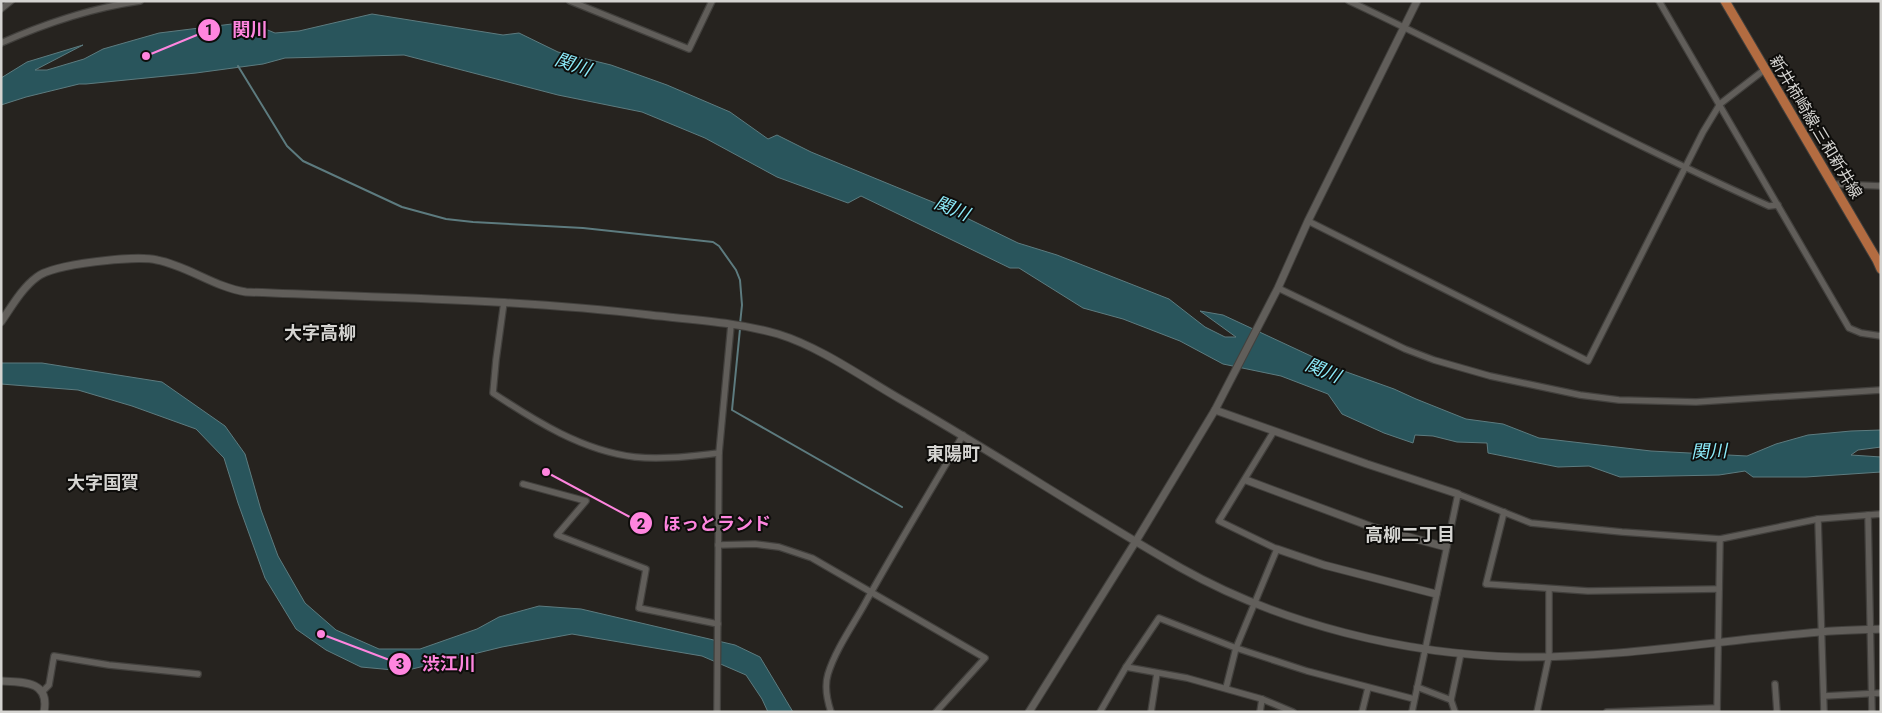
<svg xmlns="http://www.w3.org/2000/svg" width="1882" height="713" font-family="Roboto,'Noto Sans JP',sans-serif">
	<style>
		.water { fill: #29555c; stroke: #5d7b7f }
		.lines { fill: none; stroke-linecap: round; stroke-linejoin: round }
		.stream { stroke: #5d7b7f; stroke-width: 2 }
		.minor-casing { stroke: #42403d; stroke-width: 8 }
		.tertiary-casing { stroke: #42403d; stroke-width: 9 }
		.primary-casing { stroke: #42403d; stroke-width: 11 }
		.minor { stroke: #615e5a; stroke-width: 5.5 }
		.tertiary { stroke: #615e5a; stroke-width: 7 }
		.primary { stroke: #b36c41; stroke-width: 9 }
		.labels { text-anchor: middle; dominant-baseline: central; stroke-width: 4; stroke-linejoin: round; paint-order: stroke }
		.street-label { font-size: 16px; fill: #d5d4d1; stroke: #0e0d0b }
		.water-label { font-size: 18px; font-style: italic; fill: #8cebfa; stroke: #0e0d0b }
		.neighbourhood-label { font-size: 18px; font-weight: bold; fill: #d5d4d1; stroke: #0e0d0b }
		.leader { fill: none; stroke: #ff85df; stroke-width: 2 }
		.callout-dot { fill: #ff85df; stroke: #0e0d0b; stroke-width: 2 }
		.mark-label { font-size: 15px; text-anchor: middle; font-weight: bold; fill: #111 }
		.callout-label { font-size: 18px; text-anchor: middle; font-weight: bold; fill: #ff85df; stroke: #0e0d0b; stroke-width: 4; stroke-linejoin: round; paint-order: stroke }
	</style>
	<rect width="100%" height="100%" fill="#26231f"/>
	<!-- water -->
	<g class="water">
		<path d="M372,14L503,35L519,33L558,52L611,65L667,85L730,112L768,139L777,135L811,152L940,205L1018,243L1057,255L1169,299L1205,327L1225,337H1236L1200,311L1223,315L1341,370L1394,389L1416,399L1466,419L1503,424L1539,438L1651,451L1747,456L1776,444L1808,435L1851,431L1881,430V447L1858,450L1851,455L1881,457V472L1806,477H1753L1745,471L1719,475L1620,477L1589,466L1558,467L1488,453L1487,443L1457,442L1433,436L1415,435L1413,443L1384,433L1342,414L1328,394L1281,376L1223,364L1180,341L1123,319L1083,308L1019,268H1010L861,196L848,203L777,177L705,138L642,112L558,95L404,55L285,58L263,64L196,73L86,84H79L26,97L1,105V78L27,62L83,45L35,70H47L84,59L103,49L159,33L248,22L275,33L299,31Z"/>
		<path d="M1,363H42L162,382L225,426L245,454L261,510L278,556L305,603L336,630L379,649H420L477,629L499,617L539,606L581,609L735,645L760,657L793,712H768L762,699L746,675L702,656L572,634L502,647L404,671L361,667L326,650L296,629L265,578L238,503L224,458L196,429L132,406L78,390L1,384Z"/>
	</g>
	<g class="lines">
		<!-- stream -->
		<g class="stream">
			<path d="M238,66L287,146L303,161L402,207L446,219L473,222L583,228L713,242L719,246L736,270L740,280L742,305L740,324"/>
			<path d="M740,329L732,410L902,507"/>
		</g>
		<defs>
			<g id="minor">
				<path d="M570,1L689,49L712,1"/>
				<path d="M1349,1C1490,67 1627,143 1769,206L1778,205"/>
				<path d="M1659,1L1849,328L1861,333L1881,336"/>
				<path d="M1,9L11,1"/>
				<path d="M1,43C46,23 91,8 140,1"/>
				<path d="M1833,184L1881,186"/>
				<path d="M1308,221L1588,361L1703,132L1720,104L1764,70"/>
				<path d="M1278,288L1405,349L1434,360L1490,376L1580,395L1619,400L1696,402L1881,390"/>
				<path d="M504,302L496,360L493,393C535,421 583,451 635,457C663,460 691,456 719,453"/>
				<path d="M523,484L586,501L557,535L646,569L639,608L718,624"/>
				<path d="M1504,512L1486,584L1588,591L1719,589"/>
				<path d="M1868,515L1872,712"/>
				<path d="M1818,519L1824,712"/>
				<path d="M718,545L755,544L779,547L812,558L985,658L936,712"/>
				<path d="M1126,667L1187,678L1262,699L1293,712"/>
				<path d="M1775,684L1777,712"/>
				<path d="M1417,687L1451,700L1455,712"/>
				<path d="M1226,688L1236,648L1277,549L1219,521L1274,431"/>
				<path d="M42,692L49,685L54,656L109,665L198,674"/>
				<path d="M1824,696L1881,693"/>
				<path d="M1451,700L1461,653"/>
				<path d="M717,712L719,453L731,325"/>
				<path d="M831,712C827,700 824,687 828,674C835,651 851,628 863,607C895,549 930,492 963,435"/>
				<path d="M1100,712L1126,667L1159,618L1236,648L1307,671L1414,699"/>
				<path d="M1151,712L1157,673"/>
				<path d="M1260,712L1262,699"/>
				<path d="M1362,712L1368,688"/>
				<path d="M1412,712L1458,494L1531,523L1622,532L1720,539L1818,519L1881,514"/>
				<path d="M1537,712L1549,656V589"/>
				<path d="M1607,712L1717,708"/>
				<path d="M1717,712L1720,539"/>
			</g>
			<g id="tertiary">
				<path d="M1,322C12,306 22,288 37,277C53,264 136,255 157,260C188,266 214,287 246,292C381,298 516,299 650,315C693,320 737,322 778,334C820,347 862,377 900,399C995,453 1086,514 1181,568C1280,624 1406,655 1520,657C1620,658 1720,640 1820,632C1840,630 1861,630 1881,629"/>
				<path d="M1215,410L1367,464L1458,494"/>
				<path d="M1246,480L1372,527L1446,547"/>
				<path d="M1277,549L1324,565L1436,594"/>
				<path d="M1,681C24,682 50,681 44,712"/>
				<path d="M1029,712L1136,541L1215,410L1278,288L1308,221L1417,1"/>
			</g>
			<path id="primary" d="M1725,1L1877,260L1881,269"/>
		</defs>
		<!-- minor casing -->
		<use href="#minor" class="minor-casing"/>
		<!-- tertiary casing -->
		<use href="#tertiary" class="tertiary-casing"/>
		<!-- primary casing -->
		<use href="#primary" class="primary-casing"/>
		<!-- minor -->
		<use href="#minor" class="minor"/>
		<!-- tertiary -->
		<use href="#tertiary" class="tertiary"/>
		<!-- primary -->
		<use href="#primary" class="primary"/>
	</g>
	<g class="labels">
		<!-- street labels -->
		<g class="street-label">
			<text transform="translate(1816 127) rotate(59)">新井柿崎線;三和新井線</text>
		</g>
		<!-- water labels -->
		<g class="water-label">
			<text transform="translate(573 64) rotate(19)">関川</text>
			<text transform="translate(952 208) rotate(22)">関川</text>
			<text transform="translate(1323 370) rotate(22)">関川</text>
			<text transform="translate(1709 451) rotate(-2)">関川</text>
		</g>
		<!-- neighbourhood labels -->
		<g class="neighbourhood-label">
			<text x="320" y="332">大字高柳</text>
			<text x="953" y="453">東陽町</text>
			<text x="103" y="482">大字国賀</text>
			<text x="1410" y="534">高柳二丁目</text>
		</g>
	</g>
	<!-- callouts -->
	<path class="leader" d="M146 56L209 30M546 472L641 523M321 634L400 664"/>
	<g class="callout-dot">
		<circle cx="146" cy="56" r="5"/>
		<circle cx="546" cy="472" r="5"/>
		<circle cx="321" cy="634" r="5"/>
		<circle cx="209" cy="30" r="12"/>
		<circle cx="641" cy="523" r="12"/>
		<circle cx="400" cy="664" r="12"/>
	</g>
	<g class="mark-label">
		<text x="209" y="35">1</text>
		<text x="641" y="529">2</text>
		<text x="400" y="669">3</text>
	</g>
	<g class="callout-label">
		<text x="250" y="36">関川</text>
		<text x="717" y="530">ほっとランド</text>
		<text x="449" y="670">渋江川</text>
	</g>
	<!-- border -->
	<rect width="1882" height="713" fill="none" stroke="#d5d4d1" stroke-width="5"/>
</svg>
